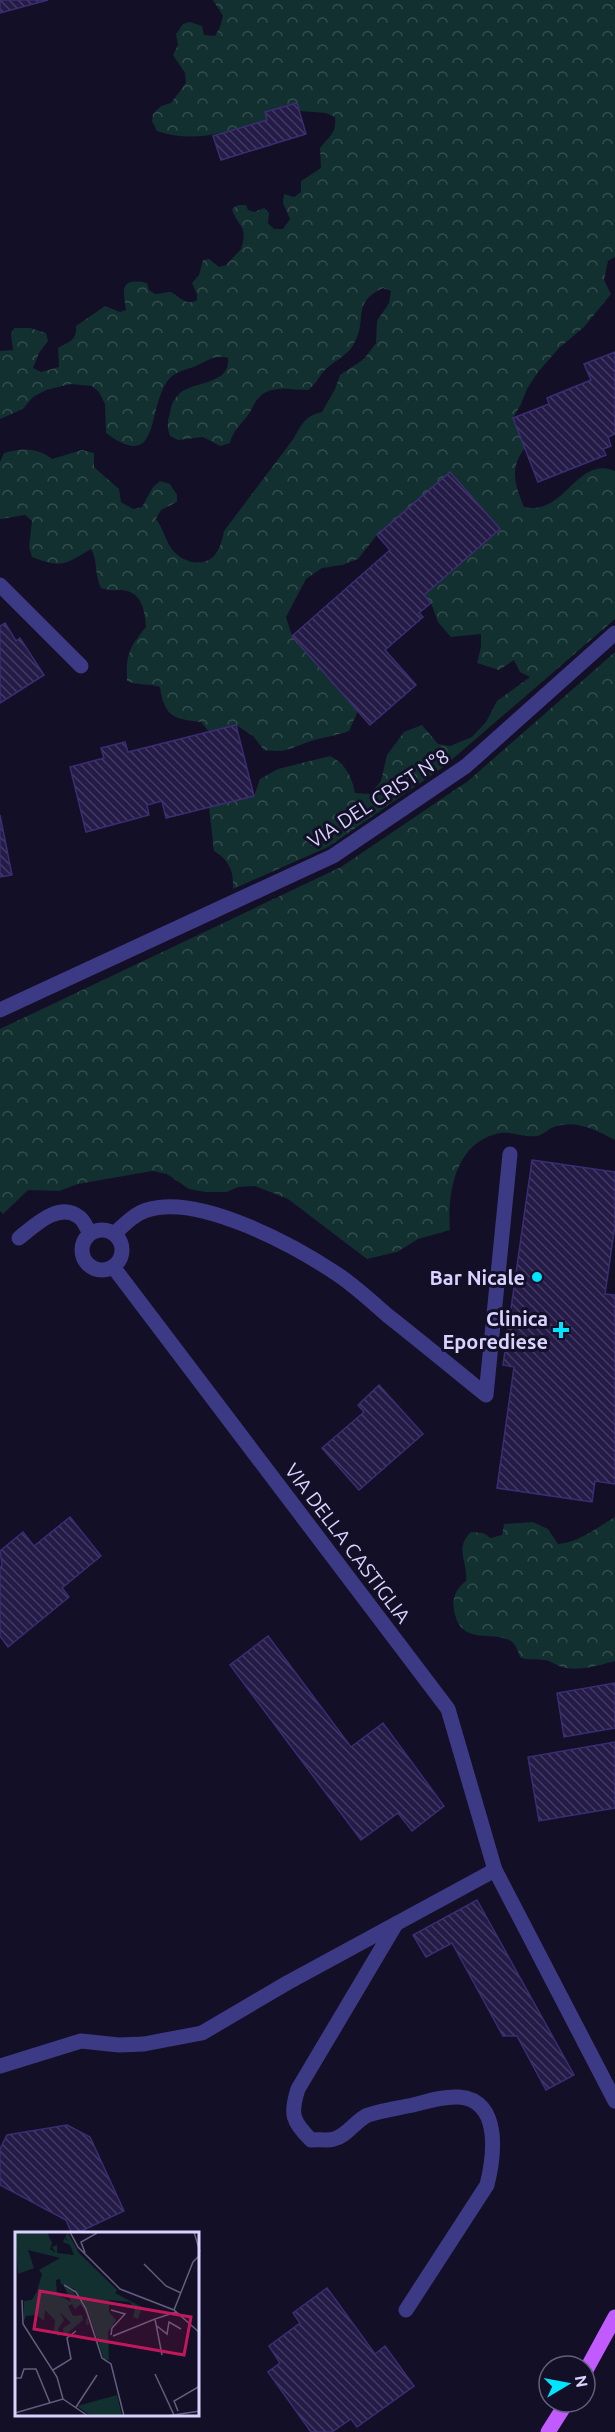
<svg xmlns="http://www.w3.org/2000/svg" width="615" height="2432" font-family="Ubuntu,sans-serif">
	<style>
		.forest { fill: url(#forest-crowns) }
		.building { fill: url(#building-back-hatch); stroke: #3b2d73; stroke-width: 1.5 }
		.lines { fill: none; stroke-linecap: round; stroke-linejoin: round }
		.service { stroke: #3d3a85; stroke-width: 15 }
		.minor { stroke: #3d3a85; stroke-width: 15 }
		.primary { stroke: #c25bff; stroke-width: 15 }
		.poi-dot { fill: #00e5ff; stroke: #130f26; stroke-width: 2 }
		.labels { text-anchor: middle; dominant-baseline: central; stroke-width: 6; stroke-linejoin: round; paint-order: stroke }
		.street-label { font-size: 20px; fill: #d9d4ff; stroke: #130f26 }
		.poi-label { font-size: 20px; font-weight: bold; fill: #d9d4ff; stroke: #130f26; text-anchor: end }
		.inset-road { fill: none; stroke: #625e7d; stroke-width: 1.5 }
		.view { fill: #c2185b; fill-opacity: 0.15; stroke: #c2185b; stroke-width: 3 }
		.inset-edge { fill: none; stroke: #d9d4ff; stroke-width: 3 }
	</style>
	<defs>
		<pattern id="forest-crowns" width="20" height="18" patternUnits="userSpaceOnUse" patternTransform="scale(1.5)"><rect width="20" height="18" fill="#12302f"/><path d="M2 6a3 3 0 1 1 6 0M12 15a3 3 0 1 1 6 0" fill="none" stroke="#344d4e"/></pattern>
		<pattern id="building-back-hatch" width="6" height="6" patternUnits="userSpaceOnUse" patternTransform="scale(1.5)"><rect width="6" height="6" fill="#241b47"/><path d="M-1 5l2 2M0 0l6 6M5-1l2 2" fill="none" stroke="#433b63"/></pattern>
	</defs>
	<rect width="100%" height="100%" fill="#130f26"/>
	<!-- forest -->
	<g class="forest">
		<path d="M213,0H615V257L608,261L604,280L611,294L584,327L559,348L538,372L527,389L521,404L513,418L525,448C509,468 515,485 524,507C565,517 576,455 615,471V619L442,768L328,847L233,889C234,871 229,860 214,851L209,807L254,796L260,779L278,769L330,756C346,764 352,777 355,793L370,794L381,781L387,755L404,732L422,725L438,744L450,746L472,737L486,722L497,701L530,677L520,672L514,660L499,670L477,663L481,647V634L451,637L438,622L431,603L424,595L499,529L450,472L377,535L358,559L342,565L322,568L306,579L286,617L292,636L358,711L349,731C336,736 323,737 311,741C290,748 288,753 264,750L253,736L236,725L209,732L201,722C173,719 164,716 160,687C148,683 138,686 127,681C126,654 129,648 146,627C145,611 142,591 121,590C113,590 109,591 101,588C94,574 98,560 91,549C65,564 63,569 32,557L29,547L32,521L25,515L0,519V462L4,453C22,448 37,447 52,459L82,450L94,453V467L119,489L121,502L133,509L142,507L153,487L160,481L170,484L177,495V502L161,510L156,519C163,528 165,539 171,548C180,561 200,568 213,557C220,550 222,540 224,531L294,438C301,425 306,415 322,412L335,389L340,375L364,359L376,343L377,321L389,303L391,291L383,288C349,304 370,320 352,347C346,356 334,361 326,369C319,375 317,384 308,390C292,390 271,384 258,398C254,403 252,410 248,415C241,425 233,430 230,443L220,446L203,437L178,440L170,436C167,428 167,421 170,413C171,406 173,400 178,395C191,380 231,386 228,358C217,354 208,360 198,365C188,370 177,370 169,379C146,407 162,474 106,433L105,404L99,392L92,386L71,384L46,390L33,397L23,409L0,419V351L13,350L11,334L14,328H30L46,333L48,341L39,353L33,368L41,372L59,367L58,348C69,341 77,341 76,326L105,306L120,312L126,310C123,291 119,277 147,283L149,290L155,294L171,292C182,298 185,306 197,300V294L192,283L199,275L203,260L209,259L219,267L226,265L241,249C249,224 237,227 232,209L238,205H246L248,210L254,212L264,208L269,213L268,223L274,229H283L290,219L283,203L284,194L294,197L301,192V181L321,168L320,148C329,136 337,133 335,117L326,113L300,111L297,103L266,112L267,120C232,131 194,144 157,131L152,121L153,114L161,106L171,103L186,83L185,73L173,55L178,45L176,34L183,24L190,22L202,26L204,35L215,36L220,27L223,16Z"/>
		<path d="M615,652V1140C596,1130 575,1119 554,1127C548,1129 543,1135 537,1136C524,1138 510,1130 496,1134C455,1144 447,1195 450,1230L418,1239L397,1252L367,1259L288,1199L255,1186L238,1187L227,1192H205L189,1189L167,1174L152,1171L78,1184L59,1191L28,1190L3,1214L0,1211V1029L341,867L468,781Z"/>
		<path d="M615,1517V1661C601,1665 581,1671 566,1668C558,1667 552,1661 544,1660C535,1658 528,1661 520,1657C518,1651 516,1645 511,1641C493,1630 460,1647 454,1610C452,1597 456,1589 466,1581C468,1562 454,1548 471,1532L483,1533L491,1538L502,1535L504,1524L533,1522L548,1529L558,1544C580,1542 596,1528 615,1517Z"/>
	</g>
	<!-- building -->
	<g class="building">
		<path d="M0,0H48L0,13Z"/>
		<path d="M297,103L306,134L221,160L213,136L267,120L265,112Z"/>
		<path d="M615,352V434L608,437L611,446L603,449L606,455L538,482L513,418L549,404L547,398L591,380L584,364Z"/>
		<path d="M450,472L500,529L424,595L431,603L419,613L423,617L385,650L416,685L370,725L292,636L390,550L377,535Z"/>
		<path d="M5,623L16,641L20,638L44,675L0,703V626Z"/>
		<path d="M236,725L254,796L166,818L162,801L147,805L149,815L86,832L70,767L104,758L101,748L125,742L128,752Z"/>
		<path d="M0,815L12,875L0,877Z"/>
		<path d="M532,1160L615,1172V1225L605,1294L615,1295V1484L595,1481L592,1502L497,1488L514,1367L503,1365Z"/>
		<path d="M379,1385L423,1434L359,1490L322,1448L364,1412L358,1405Z"/>
		<path d="M70,1517L101,1556L62,1588L69,1597L8,1647L0,1636V1567L2,1565L0,1551L23,1532L34,1546Z"/>
		<path d="M268,1636L351,1747L383,1723L444,1806L412,1831L398,1813L361,1840L230,1665Z"/>
		<path d="M615,1683V1728L564,1737L557,1693Z"/>
		<path d="M615,1742V1808L539,1821L528,1757Z"/>
		<path d="M477,1900L574,2075L546,2090L517,2036H503L452,1943L426,1957L413,1935Z"/>
		<path d="M67,2125L90,2137L124,2211L75,2234H72L66,2220L0,2185V2149L7,2135Z"/>
		<path d="M327,2288L375,2354L385,2346L414,2386L357,2427L351,2419L332,2432H311L268,2372L280,2363L269,2346L300,2323L293,2313Z"/>
	</g>
	<g class="lines">
		<!-- service -->
		<path class="service" d="M114,1234C124,1225 134,1214 147,1210C199,1193 295,1246 337,1274C355,1286 371,1301 387,1315C420,1341 453,1368 486,1395L510,1154"/>
		<!-- minor -->
		<g class="minor">
			<path d="M0,585L81,666"/>
			<path d="M0,1010L333,856L466,766L615,633"/>
			<circle cx="102" cy="1250" r="20"/>
			<path d="M19,1238C34,1226 59,1201 79,1217C84,1220 87,1229 90,1233"/>
			<path d="M114,1268L448,1709L495,1870"/>
			<path d="M396,1924L298,2089C290,2114 292,2121 311,2140C319,2139 327,2141 334,2139C347,2136 356,2120 368,2115C382,2110 399,2108 413,2105C428,2101 444,2096 459,2097C502,2100 494,2157 487,2185L406,2310"/>
			<path d="M0,2066L81,2041L119,2045L144,2044L202,2033L287,1983L495,1870L615,2101"/>
		</g>
		<!-- primary -->
		<g class="primary">
			<path d="M585,2372L615,2317"/>
			<path d="M548,2432L567,2402"/>
		</g>
	</g>
	<!-- markers -->
	<g class="poi-dot">
		<circle cx="537" cy="1277" r="6"/>
		<path d="M558 1321h6v6h6v6h-6v6h-6v-6h-6v-6h6z"/>
	</g>
	<g class="labels">
		<!-- street labels -->
		<g class="street-label">
			<text transform="translate(378 798) rotate(-33)">VIA DEL CRIST N°8</text>
			<text transform="translate(348 1543) rotate(53)">VIA DELLA CASTIGLIA</text>
		</g>
		<!-- poi labels -->
		<g class="poi-label">
			<text x="525" y="1277">Bar Nicale</text>
			<text x="548" y="1318">Clinica<tspan x="548" dy="23">Eporediese</tspan></text>
		</g>
	</g>
	<!-- overview -->
	<g transform="translate(15 2232)">
		<rect width="184" height="184" fill="#130f26"/>
		<path d="M102,163L107,184H76L62,174Z" fill="#12302f"/>
		<path d="M0,0H32L37,11L35,17L41,21L37,15L42,13V21L59,23L55,13L48,10L49,6L53,9L50,5L53,1L64,21L102,58L100,61L127,75L123,87L118,85L120,78L115,70L94,68V80L101,88L93,100L94,128L89,127L72,77L59,57L46,52L45,47L41,48L42,62L56,70L49,54L58,59L71,78L74,92L71,93L72,83L66,72L60,77L57,72L53,74L58,84L67,83L68,88L49,104L48,96L56,91L45,80L49,88L43,97L45,105L39,100L40,88L30,78L29,89L22,83L11,84L9,89V69L17,68L22,59L27,42L24,38L45,26L13,18L19,36L3,42Z" fill="#12302f"/>
		<path class="inset-road" d="M55,0L63,15L105,57L159,78L185,101M179,0L185,20M70,21L66,10L82,1M129,32L151,54L166,61M49,53L61,60L71,77L87,126L96,132L109,184M7,68L8,92L42,145L48,167M96,78L110,82L97,96L96,103M159,78L178,30L185,23M142,94L152,102L154,90L166,97M98,104L140,87M147,123L140,87L161,80M38,138L56,127L52,106L61,99M140,142L159,183M0,146H6L9,137H21L35,171M61,175L82,143M163,179L159,169L185,154M0,181L48,167L73,184M152,184L185,179"/>
		<path class="view" d="M25,59L176,85L169,123L19,97Z"/>
		<rect width="184" height="184" class="inset-edge"/>
	</g>
	<!-- north arrow -->
	<g transform="translate(567 2384) rotate(80)"><circle r="28" fill="#130f26" stroke="#625e7d" stroke-width="1.5"/>
	<path d="M0-4.5L10 22L0 15L-10 22Z" fill="#00e5ff"/>
	<text y="-9" font-size="16" font-weight="bold" text-anchor="middle" fill="#d9d4ff">N</text>
	</g>
</svg>
